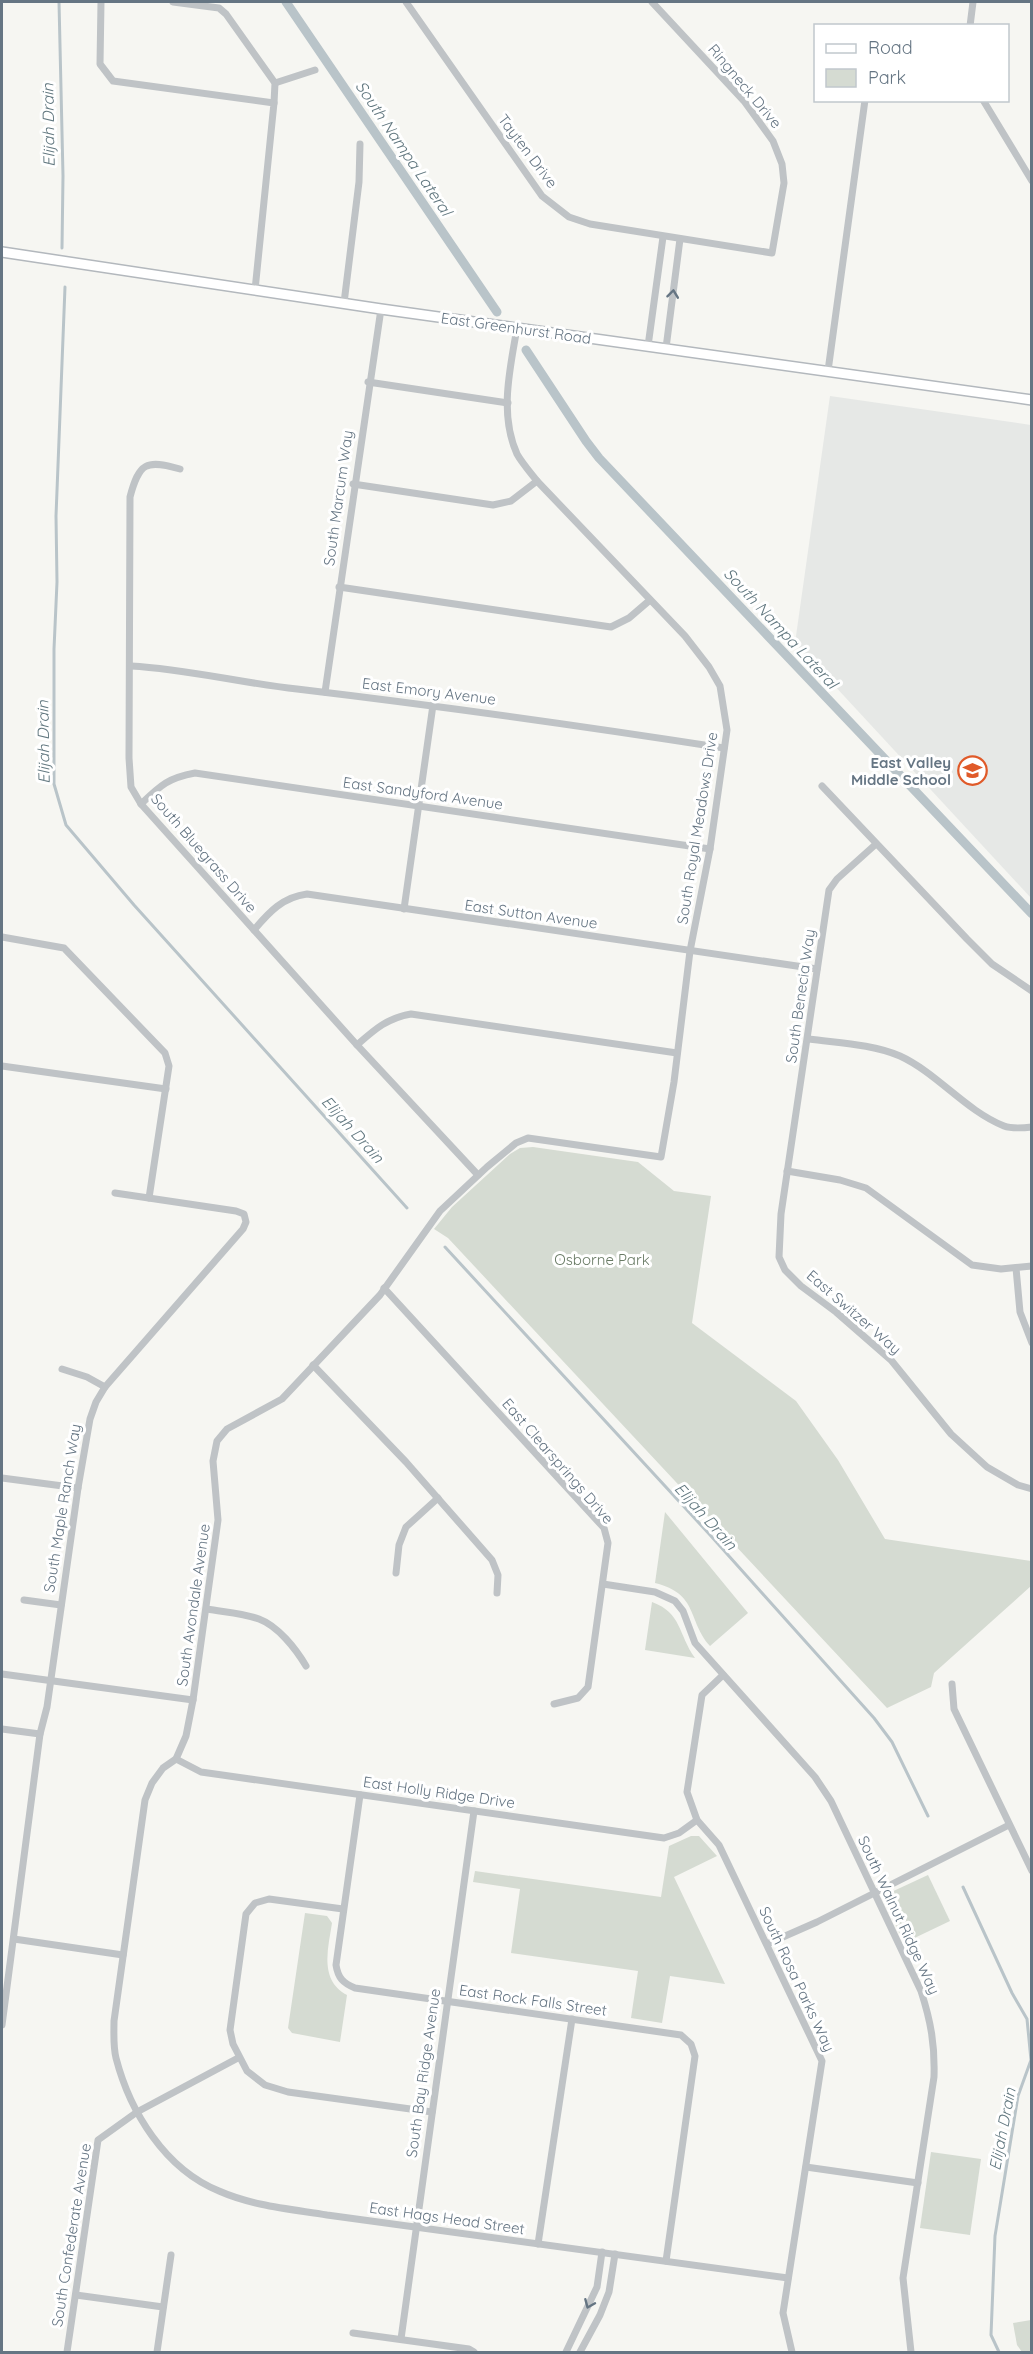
<svg xmlns="http://www.w3.org/2000/svg" width="1033" height="2354" font-family="Quicksand,sans-serif">
	<style>
		.built { fill: #e6e8e6 }
		.green { fill: #d5dbd2 }
		.lines { fill: none; stroke-linecap: round; stroke-linejoin: round }
		.stream { stroke: #b9c4c9; stroke-width: 3 }
		.canal { stroke: #b9c4c9; stroke-width: 9 }
		.secondary-casing { stroke: #b3b8bd; stroke-width: 12 }
		.minor { stroke: #bfc3c6; stroke-width: 7 }
		.secondary { stroke: #fff; stroke-width: 9 }
		.oneway { stroke: #657583 }
		.labels { text-anchor: middle; dominant-baseline: central; stroke-width: 6; stroke-linejoin: round; paint-order: stroke }
		.street-label { font-size: 15px; fill: #657583; stroke: #fff }
		.poi-label { font-size: 15px; font-weight: bold; fill: #657583; stroke: #fff; text-anchor: end }
		.park-label { font-size: 15px; fill: #687a64; stroke: #fff }
		.water-label { font-size: 16px; font-style: italic; fill: #61777f; stroke: #fff }
	</style>
	<rect width="100%" height="100%" fill="#f6f6f2"/>
	<!-- built -->
	<path class="built" d="M830,396L1031,425V898L795,643Z"/>
	<!-- green -->
	<g class="green">
		<path d="M533,1147L638,1162L674,1191L711,1196L692,1323L796,1401L838,1460L885,1539L1031,1561V1586L934,1673L931,1687L887,1708L448,1238L434,1229L452,1207L510,1154L520,1148Z"/>
		<path d="M665,1512L748,1613L710,1646C687,1620 699,1594 655,1583Z"/>
		<path d="M652,1602C682,1613 678,1634 695,1658L645,1650Z"/>
		<path d="M691,1836H699L717,1856L674,1877L725,1984L670,1976L662,2023L631,2018L638,1971L511,1953L520,1889L473,1882L475,1871L661,1897L669,1846Z"/>
		<path d="M928,1875L950,1921L904,1943L885,1902L887,1894Z"/>
		<path d="M305,1913L327,1916L332,1923C328,1949 319,1980 347,1995L340,2042L292,2033L288,2028Z"/>
		<path d="M931,2152L981,2159L970,2235L920,2228Z"/>
		<path d="M1031,2320V2352H1022L1017,2345L1013,2323Z"/>
	</g>
	<g class="lines">
		<!-- stream -->
		<g class="stream">
			<path d="M59,2L63,176L62,248"/>
			<path d="M65,287L56,516L57,582L54,649V784L66,825L134,905L407,1208"/>
			<path d="M445,1247L711,1536L874,1718L892,1742L928,1816"/>
			<path d="M963,1887L1012,1993L1027,2019L1031,2060L1018,2096L995,2236L991,2335L999,2352"/>
		</g>
		<!-- canal -->
		<g class="canal">
			<path d="M286,2L497,312"/>
			<path d="M526,350L586,441L599,458L1032,914"/>
		</g>
		<defs>
			<path id="secondary" d="M2,252L381,309L1032,400"/>
		</defs>
		<!-- secondary casing -->
		<use href="#secondary" class="secondary-casing"/>
		<!-- minor -->
		<g class="minor">
			<path d="M101,2L100,64L113,81L274,103L255,290"/>
			<path d="M173,2L219,8L226,14L275,83L274,103"/>
			<path d="M406,2L542,196L569,217L590,224L772,253L784,183L782,164L773,141L744,101L652,2"/>
			<path d="M970,26L973,2"/>
			<path d="M275,83L315,70"/>
			<path d="M983,100L1032,181"/>
			<path d="M344,303L359,182L360,144"/>
			<path d="M517,328C510,369 499,414 517,454C522,463 530,472 537,481L685,636L709,667L720,686L727,730L710,849L690,951L674,1082L661,1157L528,1138L516,1143L487,1167L440,1211L380,1295L282,1399L227,1429L217,1441L213,1461L218,1520L193,1700L186,1736L176,1759L163,1768L152,1783L145,1800L114,2021C114,2033 113,2046 116,2058C130,2112 165,2169 219,2191C253,2206 290,2209 327,2215L788,2278"/>
			<path d="M648,346L663,237"/>
			<path d="M666,348L680,239"/>
			<path d="M828,371L865,100"/>
			<path d="M368,382L508,403"/>
			<path d="M180,469C146,459 139,463 130,497L129,758L131,787L141,804L357,1045L478,1175"/>
			<path d="M353,484L493,505L511,501L537,481"/>
			<path d="M339,587L611,627L629,618L650,600"/>
			<path d="M131,666C187,669 241,683 297,689C440,706 582,726 724,748"/>
			<path d="M325,692L381,309"/>
			<path d="M822,786L967,939L992,964L1032,991"/>
			<path d="M141,804C161,785 168,778 195,773L710,849"/>
			<path d="M876,844L837,879L829,890L781,1214L779,1257L785,1270L801,1286L836,1312L891,1360L951,1434L987,1467L1018,1485L1032,1489"/>
			<path d="M404,909L433,705"/>
			<path d="M254,930C269,912 283,897 307,894L817,969"/>
			<path d="M2,937L64,948L165,1053L169,1066L149,1198"/>
			<path d="M809,1039C838,1043 872,1044 900,1056C937,1073 966,1111 1004,1126C1012,1129 1023,1128 1032,1127"/>
			<path d="M357,1045C374,1030 387,1018 411,1014L677,1053"/>
			<path d="M2,1066L166,1089"/>
			<path d="M787,1171L840,1180L866,1188L972,1265L1001,1269L1032,1266"/>
			<path d="M1016,1268L1020,1312L1032,1343"/>
			<path d="M384,1288L604,1528L608,1543L588,1687L578,1698L554,1704"/>
			<path d="M313,1365L406,1462L492,1560L498,1575L497,1593"/>
			<path d="M62,1369L87,1377L105,1387"/>
			<path d="M2,1478L78,1488"/>
			<path d="M396,1573L399,1545L406,1527L438,1498"/>
			<path d="M603,1584L655,1592L675,1601L683,1611L695,1643L815,1777L831,1801L921,1991C931,2022 935,2045 934,2077L903,2278L911,2352"/>
			<path d="M24,1600L61,1605"/>
			<path d="M207,1609C223,1612 243,1613 259,1619C278,1626 296,1649 306,1666"/>
			<path d="M2,1674L193,1700"/>
			<path d="M723,1675L702,1695L687,1792L697,1820L719,1845L822,2061L783,2313L792,2352"/>
			<path d="M952,1684L954,1709L1032,1871"/>
			<path d="M2,1729L40,1734"/>
			<path d="M176,1759L201,1772L664,1838L679,1833L697,1820"/>
			<path d="M360,1795L336,1965C338,1978 343,1983 355,1988L681,2035L691,2044L695,2056L666,2261"/>
			<path d="M343,1909L269,1899L255,1903L246,1914L230,2030L233,2044L247,2071L265,2085L288,2092L432,2112"/>
			<path d="M14,1939L123,1955"/>
			<path d="M767,1944L817,1922L1009,1825"/>
			<path d="M2,2025L40,1734L47,1707L78,1488L90,1419L96,1402L105,1387L243,1229L246,1222L244,1214L236,1211L115,1193"/>
			<path d="M806,2167L918,2183"/>
			<path d="M538,2244L572,2019"/>
			<path d="M76,2295L163,2307"/>
			<path d="M353,2333L469,2349L474,2352"/>
			<path d="M401,2339L474,1811"/>
			<path d="M67,2352L98,2140L137,2112L238,2058"/>
			<path d="M157,2352L171,2255"/>
			<path d="M566,2352L597,2287L602,2252"/>
			<path d="M580,2352L600,2315L609,2292L615,2254"/>
		</g>
		<!-- secondary -->
		<use href="#secondary" class="secondary"/>
	</g>
	<!-- one-way arrows -->
	<defs><path id="oneway-chevron" d="M-2-3.5L2.5 0L-2 3.5" fill="none" stroke-width="1.6" stroke-linecap="round" stroke-linejoin="round" transform="scale(1.5)"/></defs>
	<g class="oneway">
		<use href="#oneway-chevron" transform="translate(673 294) rotate(-83)"/>
		<use href="#oneway-chevron" transform="translate(589 2304) rotate(113)"/>
	</g>
	<!-- icons -->
	<defs>
		<symbol id="school-ring" viewBox="-11 -11 22 22"><circle r="9.5" fill="#fff" stroke="#e05a29" stroke-width="1.5"/><path d="M0-5L7-2L0 1L-7-2ZM-4 1L0 2.5L4 1V4Q0 6-4 4Z" fill="#e05a29"/></symbol>
	</defs>
	<g fill-rule="evenodd">
		<use href="#school-ring" x="956" y="754" width="33" height="33"/>
	</g>
	<g class="labels">
		<!-- street labels -->
		<g class="street-label">
			<text transform="translate(745 86) rotate(50)">Ringneck Drive</text>
			<text transform="translate(528 151) rotate(53)">Tayten Drive</text>
			<text transform="translate(516 328) rotate(8)">East Greenhurst Road</text>
			<text transform="translate(338 498) rotate(-82)">South Marcum Way</text>
			<text transform="translate(429 691) rotate(7)">East Emory Avenue</text>
			<text transform="translate(423 793) rotate(8)">East Sandyford Avenue</text>
			<text transform="translate(697 828) rotate(-81)">South Royal Meadows Drive</text>
			<text transform="translate(204 853) rotate(49)">South Bluegrass Drive</text>
			<text transform="translate(531 914) rotate(8)">East Sutton Avenue</text>
			<text transform="translate(800 996) rotate(-82)">South Benecia Way</text>
			<text transform="translate(854 1312) rotate(41)">East Switzer Way</text>
			<text transform="translate(558 1461) rotate(49)">East Clearsprings Drive</text>
			<text transform="translate(62 1508) rotate(-81)">South Maple Ranch Way</text>
			<text transform="translate(193 1605) rotate(-82)">South Avondale Avenue</text>
			<text transform="translate(439 1792) rotate(8)">East Holly Ridge Drive</text>
			<text transform="translate(899 1915) rotate(65)">South Walnut Ridge Way</text>
			<text transform="translate(797 1979) rotate(65)">South Rosa Parks Way</text>
			<text transform="translate(533 2000) rotate(8)">East Rock Falls Street</text>
			<text transform="translate(423 2073) rotate(-82)">South Bay Ridge Avenue</text>
			<text transform="translate(447 2218) rotate(8)">East Hags Head Street</text>
			<text transform="translate(71 2235) rotate(-81)">South Confederate Avenue</text>
		</g>
		<!-- poi labels -->
		<g class="poi-label">
			<text x="951" y="762">East Valley<tspan x="951" dy="17">Middle School</tspan></text>
		</g>
		<!-- park labels -->
		<g class="park-label">
			<text x="602" y="1259">Osborne Park</text>
		</g>
		<!-- water labels -->
		<g class="water-label">
			<text transform="translate(48 125) rotate(-91)">Elijah Drain</text>
			<text transform="translate(404 148) rotate(56)">South Nampa Lateral</text>
			<text transform="translate(781 628) rotate(47)">South Nampa Lateral</text>
			<text transform="translate(43 742) rotate(-91)">Elijah Drain</text>
			<text transform="translate(353 1129) rotate(48)">Elijah Drain</text>
			<text transform="translate(706 1516) rotate(48)">Elijah Drain</text>
			<text transform="translate(1002 2129) rotate(-79)">Elijah Drain</text>
		</g>
	</g>
	<!-- border -->
	<rect width="1033" height="2354" fill="none" stroke="#657583" stroke-width="6"/>
	<!-- legend -->
	<rect x="814" y="24" width="195" height="78" fill="#ffffff" stroke="#c1c8cd" stroke-width="1.5"/>
	<rect x="826" y="44" width="30" height="9" fill="#ffffff" stroke="#c1c8cd" stroke-width="1.5"/>
	<text x="868" y="54" font-size="18" fill="#657583">Road</text>
	<rect x="826" y="69" width="30" height="18" fill="#d5dbd2" stroke="#c1c8cd" stroke-width="1.5"/>
	<text x="868" y="84" font-size="18" fill="#657583">Park</text>
</svg>
